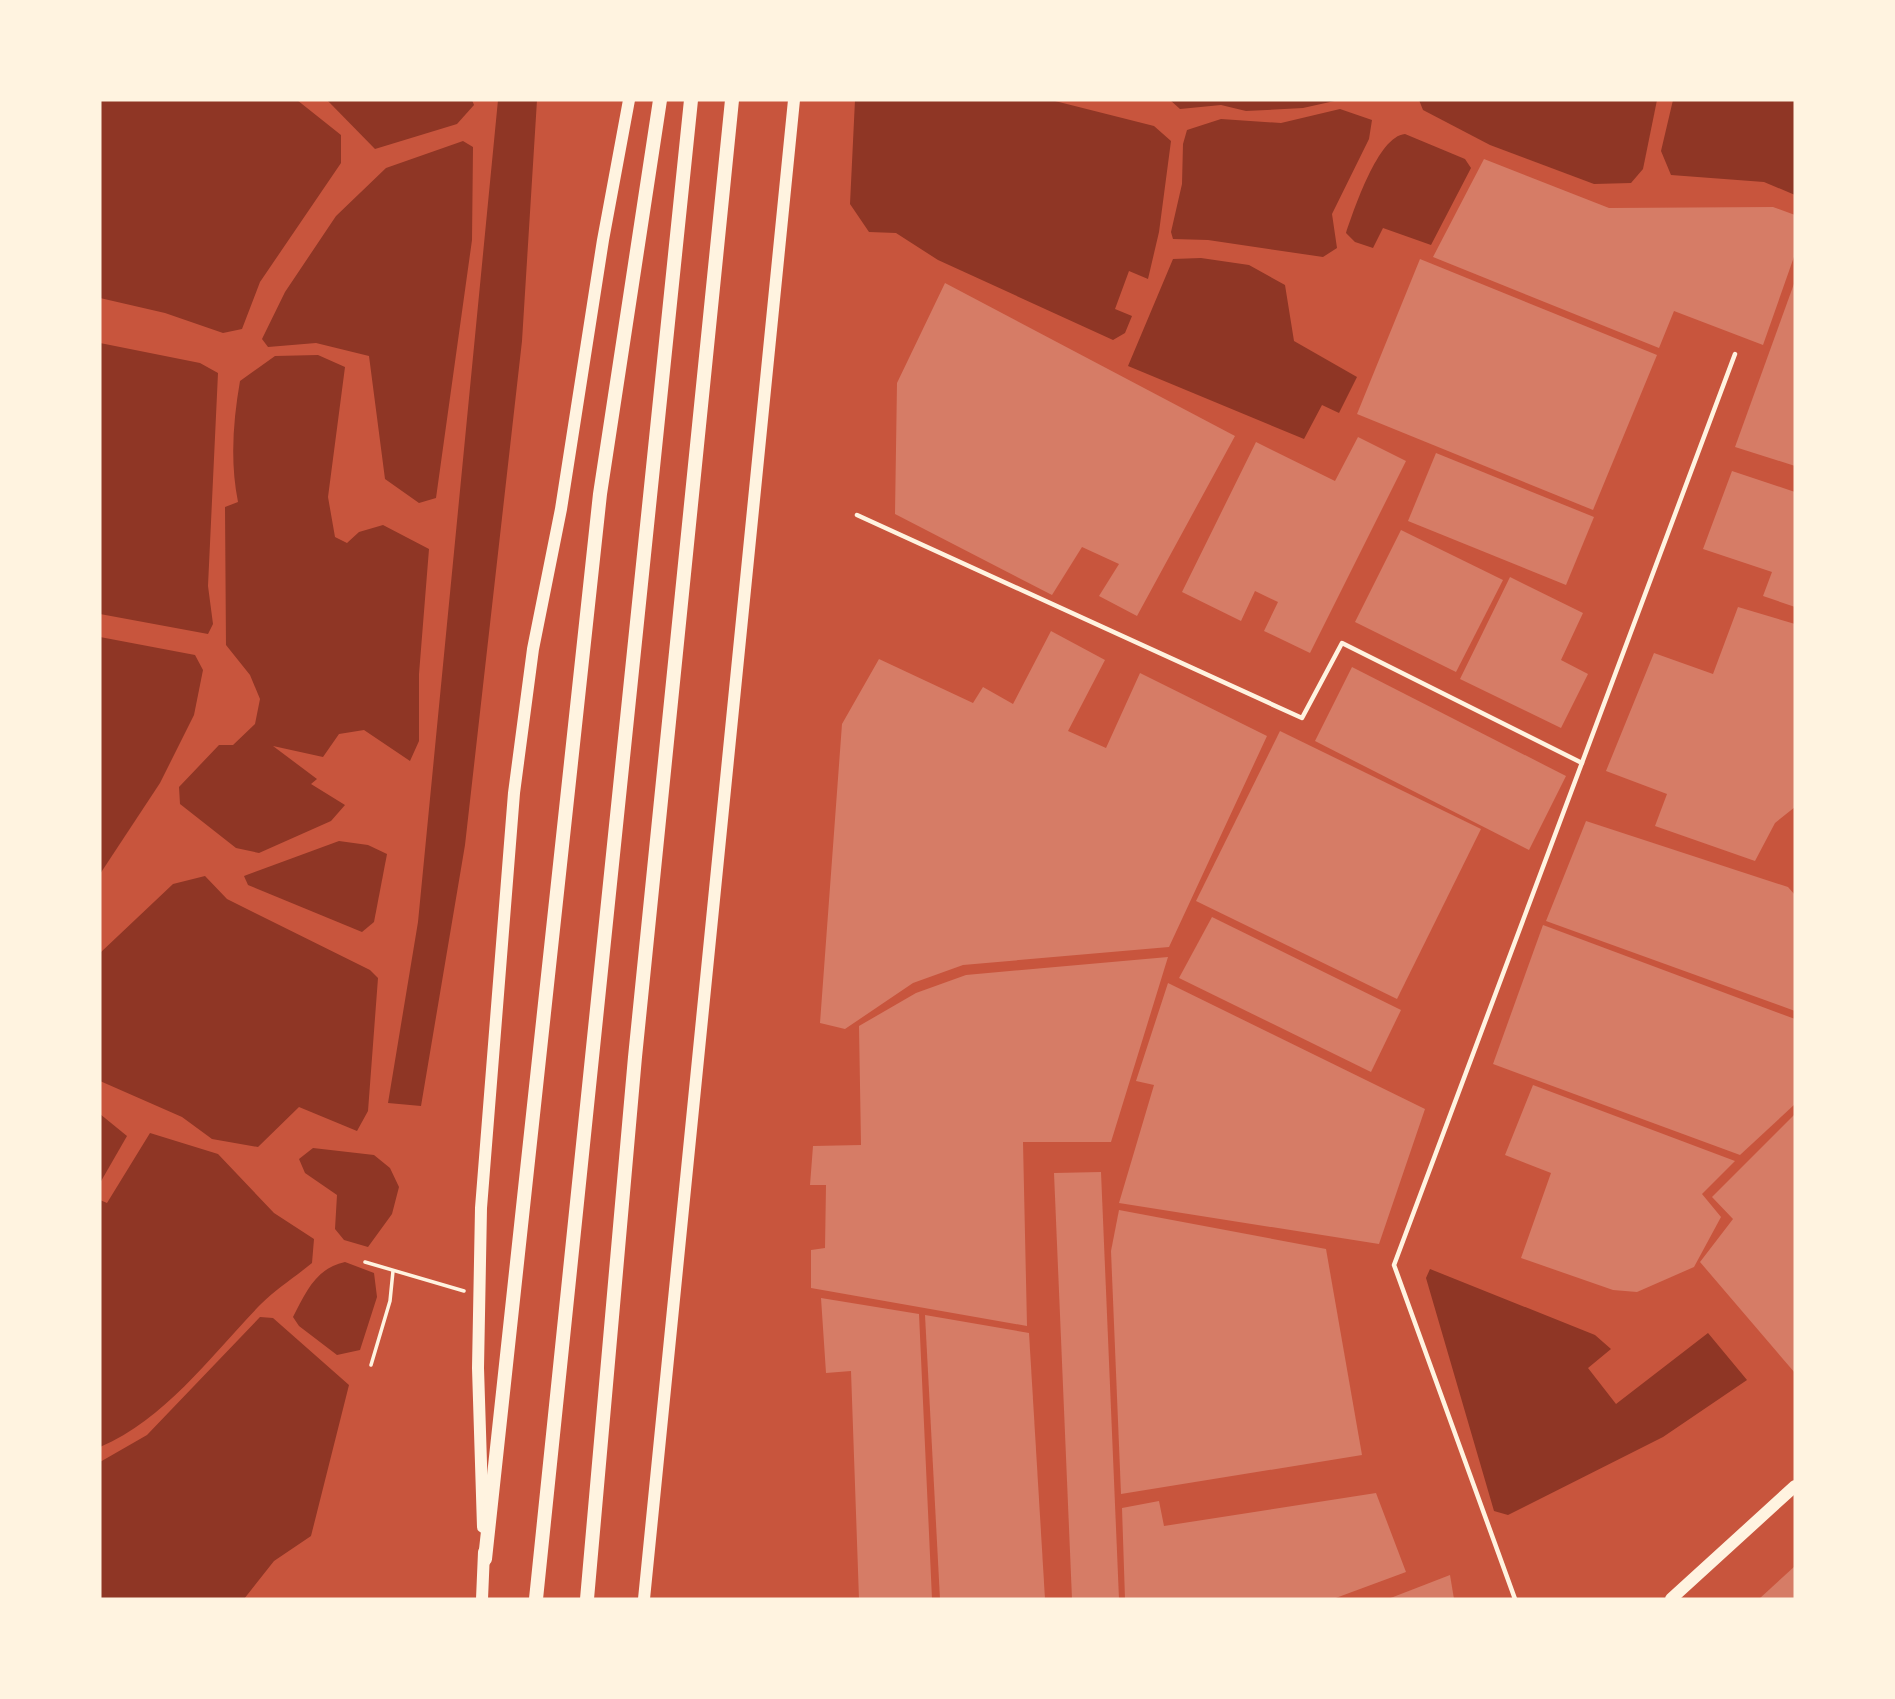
<svg xmlns="http://www.w3.org/2000/svg" width="1895" height="1699" font-family="Literata,serif">
	<style>
		.water { fill: #8f3625 }
		.building { fill: #d67c66 }
		.lines { fill: none; stroke-linecap: round; stroke-linejoin: round }
		.path { stroke: #fff3e0; stroke-width: 3.5 }
		.service { stroke: #fff3e0; stroke-width: 4.5 }
		.secondary { stroke: #fff3e0; stroke-width: 12 }
		.motorway { stroke: #fff3e0; stroke-width: 14 }
	</style>
	<rect width="100%" height="100%" fill="#c8553d"/>
	<!-- water -->
	<g class="water">
		<path d="M100,100H297L341,135V163L260,282L242,329L223,333L165,313L100,298Z"/>
		<path d="M327,100H472L474,105L457,124L375,149Z"/>
		<path d="M498,100H537L522,341L465,845L421,1106L388,1103L418,922Z"/>
		<path d="M855,100H1051L1154,126L1171,141L1159,232L1148,279L1129,271L1115,309L1132,316L1125,333L1113,340L938,260L896,233L869,232L850,204Z"/>
		<path d="M1170,100H1339L1303,108L1246,111L1221,105L1180,109Z"/>
		<path d="M1419,100H1657L1643,169L1631,183L1594,184L1490,145L1423,110Z"/>
		<path d="M1673,100H1795V195L1764,182L1671,175L1661,151Z"/>
		<path d="M1340,109L1372,120L1369,139L1332,214L1337,248L1323,257L1208,240L1173,239L1171,232L1182,184L1183,144L1187,130L1221,119L1281,123Z"/>
		<path d="M1405,134L1465,159L1471,168L1431,245L1383,228L1373,248L1355,242L1346,233C1354,210 1378,136 1405,134Z"/>
		<path d="M463,141L473,147L472,240L436,498L419,503L385,479L369,356L316,343L268,347L262,339L285,292L336,216L386,168Z"/>
		<path d="M1201,258L1249,265L1285,285L1294,341L1357,377L1339,413L1322,405L1304,439L1128,366L1173,259Z"/>
		<path d="M100,343L200,363L218,373L208,586L213,624L208,634L100,614Z"/>
		<path d="M318,355L345,367L328,497L335,537L347,543L359,532L383,525L429,549L419,674V741L410,761L364,730L339,734L323,757L273,746L317,779L311,784L345,805L331,821L259,853L236,848L180,804L179,787L219,745H233L255,724L260,699L250,675L226,645L225,507L238,502C230,462 233,421 240,381L275,356Z"/>
		<path d="M100,637L195,655L203,670L194,715L160,783L100,874Z"/>
		<path d="M339,841L368,845L387,854L374,922L362,932L248,885L244,876Z"/>
		<path d="M205,876L227,899L370,970L378,978L368,1111L357,1131L299,1107L258,1147L212,1139L182,1117L100,1081V953L173,884Z"/>
		<path d="M100,1114L127,1136L100,1183Z"/>
		<path d="M150,1133L218,1154L274,1213L314,1239L312,1263C295,1277 276,1289 261,1304C211,1355 167,1418 100,1447V1200L107,1203Z"/>
		<path d="M313,1148L374,1155L390,1168L399,1187L392,1214L368,1247L344,1240L335,1229L337,1195L305,1173L299,1159Z"/>
		<path d="M345,1262L374,1273L377,1297L360,1350L337,1355L299,1326L293,1317C306,1292 316,1268 345,1262Z"/>
		<path d="M1430,1269L1595,1335L1611,1349L1588,1368L1616,1404L1708,1333L1747,1380L1663,1437L1508,1515L1494,1511L1426,1278Z"/>
		<path d="M260,1317L273,1318L349,1385L311,1536L274,1561L244,1599H100V1462L147,1435Z"/>
	</g>
	<!-- building -->
	<g class="building">
		<path d="M1484,159L1609,208L1773,207L1795,215V254L1763,345L1674,311L1659,348L1433,257Z"/>
		<path d="M1420,259L1657,355L1593,510L1357,414Z"/>
		<path d="M1795,281V466L1735,447Z"/>
		<path d="M945,283L1235,436L1137,616L1099,596L1119,564L1082,547L1052,595L895,514L897,383Z"/>
		<path d="M1358,437L1406,461L1310,653L1264,631L1278,602L1255,591L1241,621L1182,592L1256,442L1335,481Z"/>
		<path d="M1436,453L1594,517L1566,585L1408,521Z"/>
		<path d="M1732,471L1795,492V607L1763,596L1772,572L1703,549Z"/>
		<path d="M1401,530L1503,580L1456,672L1355,622Z"/>
		<path d="M1510,577L1583,613L1561,660L1588,674L1561,728L1460,679Z"/>
		<path d="M1738,607L1795,624V807L1775,823L1755,861L1655,826L1667,794L1606,771L1654,653L1713,674Z"/>
		<path d="M1051,631L1105,660L1068,731L1106,748L1140,673L1267,736L1169,947L963,965L913,983L845,1029L820,1023L842,724L879,659L973,703L983,687L1013,704Z"/>
		<path d="M1352,667L1566,776L1529,850L1315,741Z"/>
		<path d="M1280,731L1481,829L1397,999L1196,901Z"/>
		<path d="M1586,821L1788,887L1795,895V1011L1546,921Z"/>
		<path d="M1212,917L1401,1010L1371,1072L1179,978Z"/>
		<path d="M1543,925L1795,1019V1104L1740,1155L1493,1064Z"/>
		<path d="M1168,957L1111,1142H1023L1027,1326L811,1288V1250L825,1248L826,1185H810L813,1146L861,1145L859,1026L916,993L966,975Z"/>
		<path d="M1168,983L1425,1109L1379,1244L1119,1203L1154,1085L1136,1081Z"/>
		<path d="M1533,1085L1735,1161L1702,1194L1721,1217L1694,1267L1637,1292L1613,1290L1521,1258L1551,1173L1505,1155Z"/>
		<path d="M1795,1114V1373L1700,1262L1733,1219L1712,1197Z"/>
		<path d="M1101,1172L1119,1599H1072L1054,1173Z"/>
		<path d="M1119,1210L1326,1249L1362,1455L1121,1494L1111,1251Z"/>
		<path d="M821,1298L919,1314L932,1599H859L851,1371L826,1373Z"/>
		<path d="M925,1315L1029,1333L1045,1599H940Z"/>
		<path d="M1376,1493L1406,1572L1333,1599H1125L1122,1508L1159,1501L1164,1526Z"/>
		<path d="M1795,1566V1599H1759Z"/>
		<path d="M1450,1575L1454,1599H1388Z"/>
	</g>
	<g class="lines">
		<!-- path -->
		<g class="path">
			<path d="M365,1262L464,1291"/>
			<path d="M371,1365L390,1301L393,1271"/>
		</g>
		<!-- service -->
		<g class="service">
			<path d="M857,515L1302,718L1342,643L1582,763"/>
			<path d="M1515,1599L1394,1265L1735,354"/>
		</g>
		<!-- secondary -->
		<g class="secondary">
			<path d="M483,1527L478,1368L481,1208L514,793L533,649L561,509L603,240L629,100"/>
			<path d="M482,1599L484,1552"/>
			<path d="M644,1599L794,100"/>
			<path d="M1671,1599L1795,1486"/>
		</g>
		<!-- motorway -->
		<g class="motorway">
			<path d="M485,1559L600,494L660,100"/>
			<path d="M536,1599L691,100"/>
			<path d="M587,1599L635,1057L732,100"/>
		</g>
	</g>
	<!-- border -->
	<rect width="1895" height="1699" fill="none" stroke="#fff3e0" stroke-width="203"/>
</svg>
